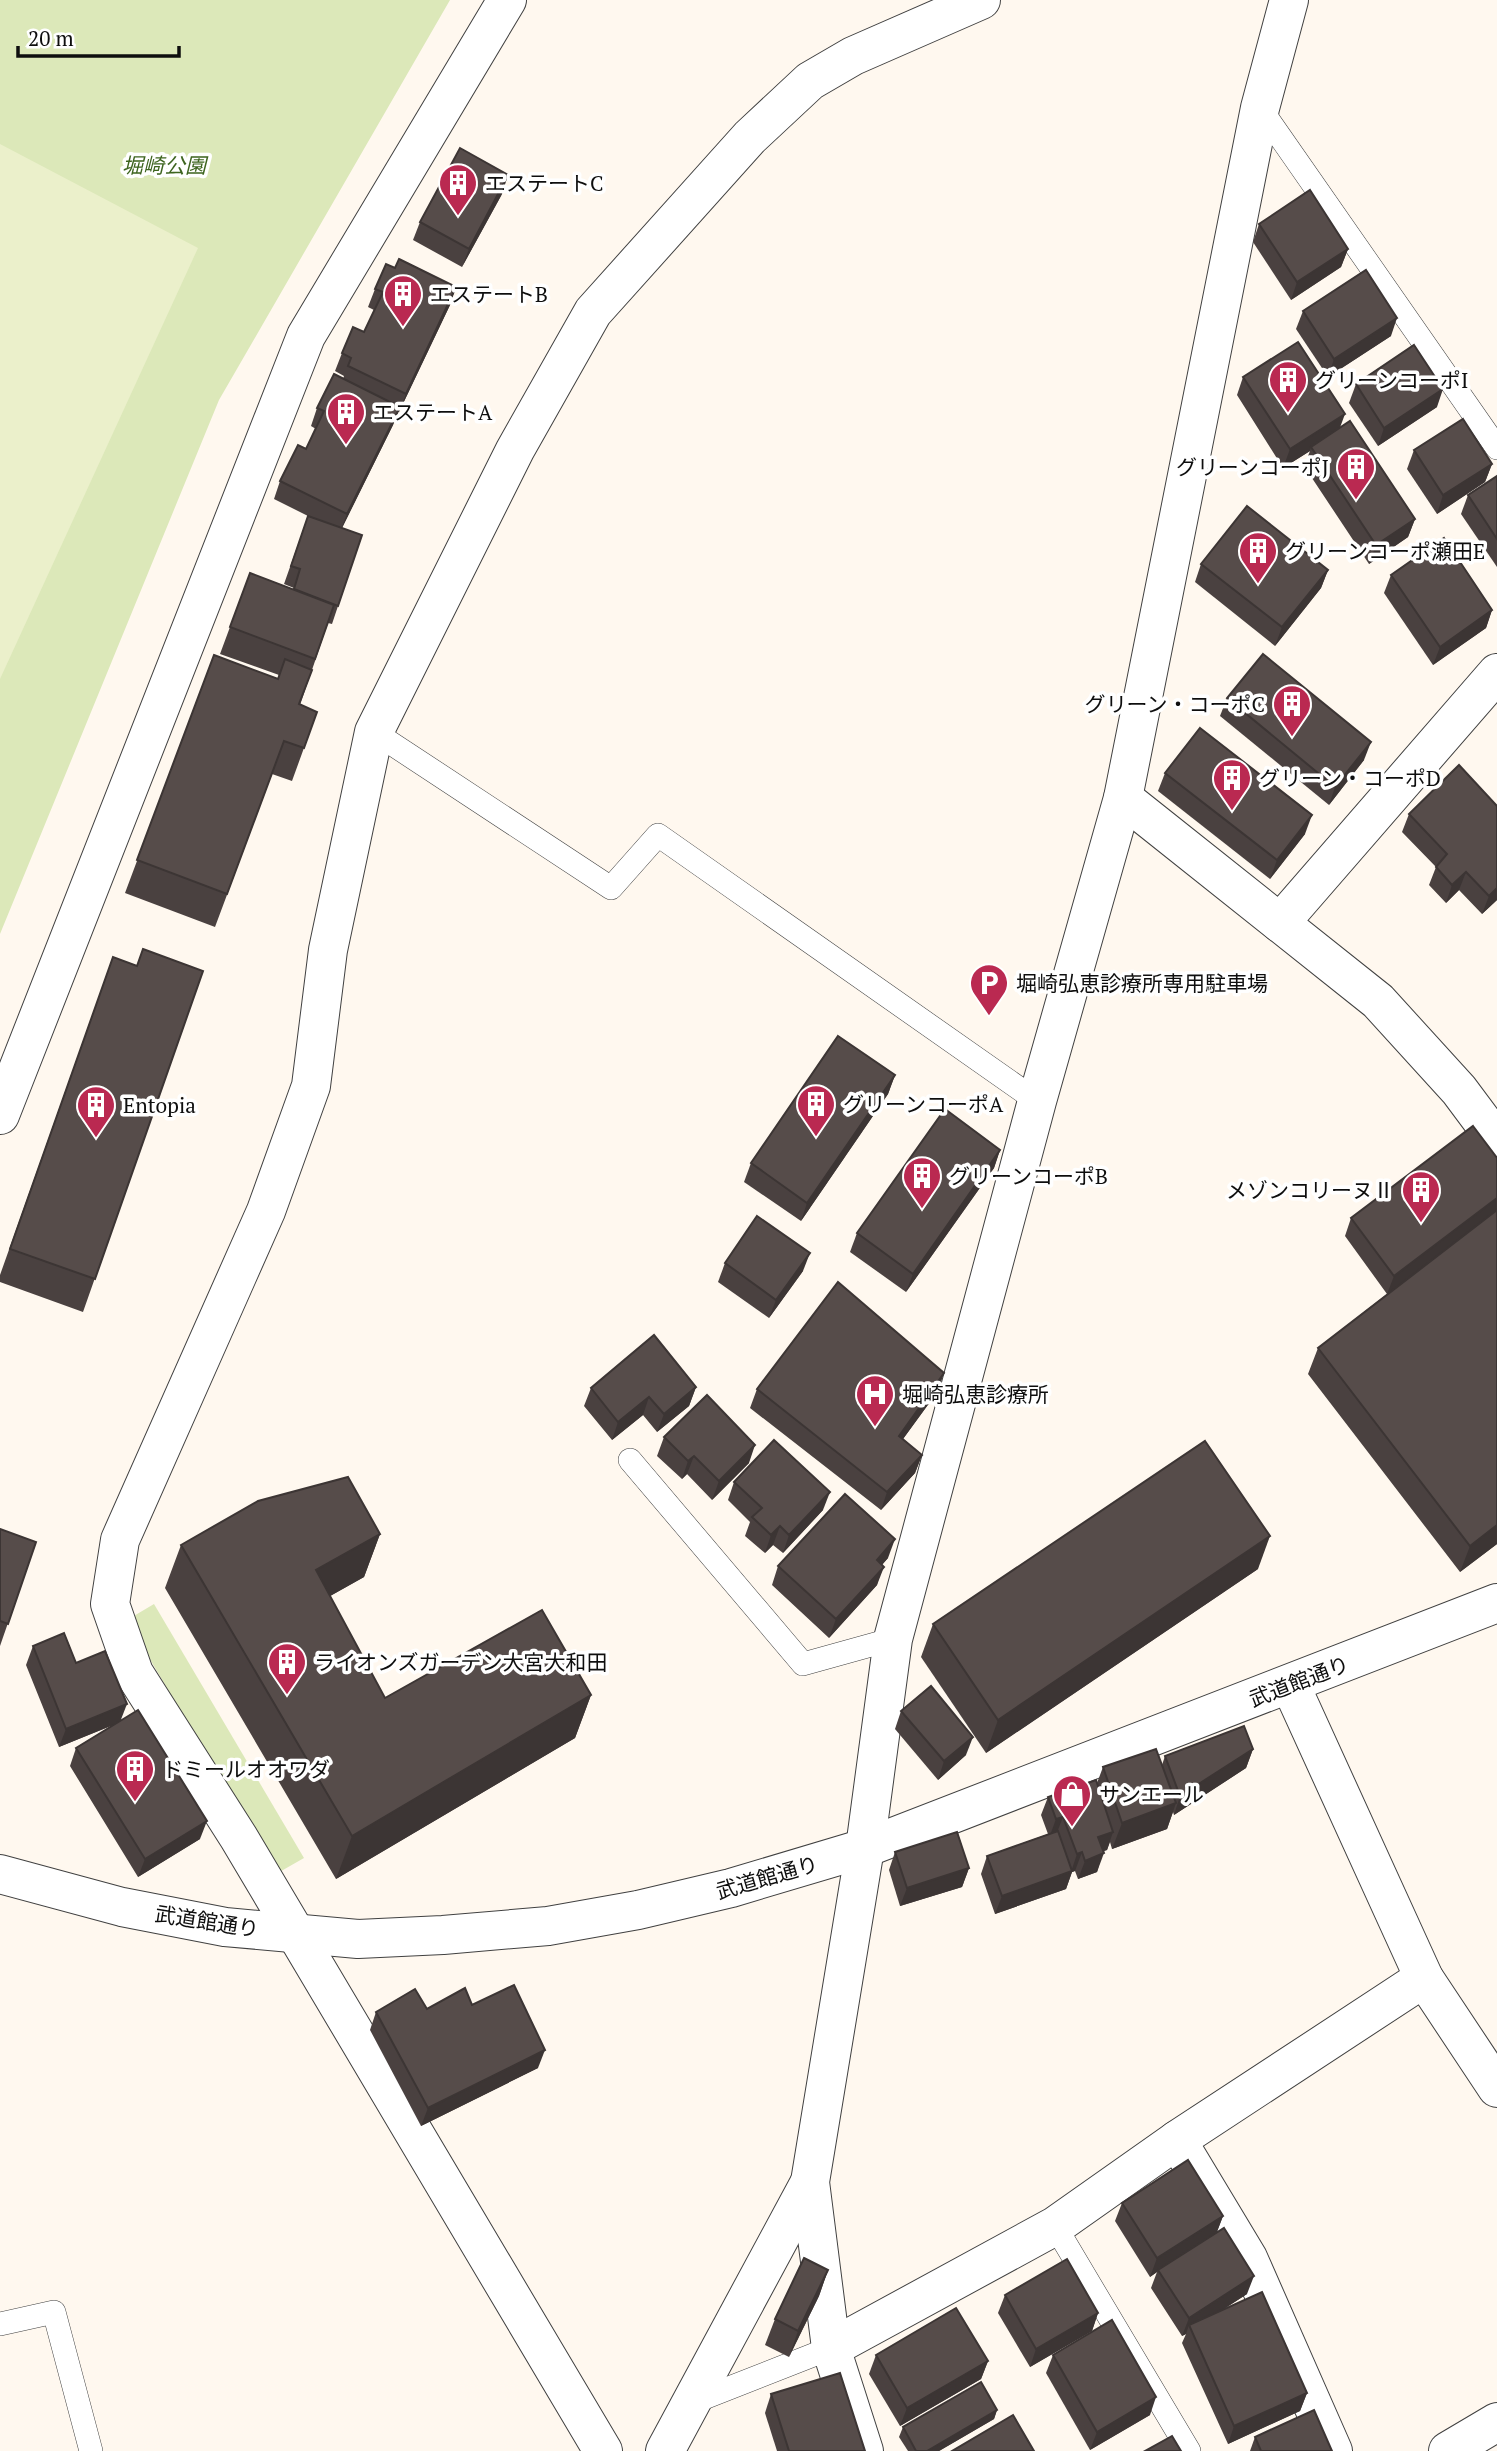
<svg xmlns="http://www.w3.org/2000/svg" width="1497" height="2451" font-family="'PT Serif','Noto Sans JP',serif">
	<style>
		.green { fill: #dce8b9 }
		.pitch { fill: #ebf0cb }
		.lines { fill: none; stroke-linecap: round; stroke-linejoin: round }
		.service-casing { stroke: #414141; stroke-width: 24 }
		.minor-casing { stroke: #414141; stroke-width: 40 }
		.tertiary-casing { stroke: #414141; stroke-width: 40 }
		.service { stroke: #fff; stroke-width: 23 }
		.minor { stroke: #fff; stroke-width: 38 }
		.tertiary { stroke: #fff; stroke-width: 38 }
		.wall { fill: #4a4140 }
		.shaded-wall { fill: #3c3534 }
		.building { fill: #564c4a; stroke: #3c3534; stroke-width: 2 }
		.labels { text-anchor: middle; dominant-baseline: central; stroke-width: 7; stroke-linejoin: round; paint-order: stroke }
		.park-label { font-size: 21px; font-style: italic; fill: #3d641f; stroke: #fff }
		.poi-label { font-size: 21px; fill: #0e0e0e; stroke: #fff; text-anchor: start }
		.street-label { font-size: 21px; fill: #0e0e0e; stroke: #fff }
	</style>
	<rect width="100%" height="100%" fill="#fff8ef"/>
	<!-- green -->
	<g class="green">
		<path d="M0,0H450L219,400L0,934Z"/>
		<path d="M154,1604L304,1858L276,1874L127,1620Z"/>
	</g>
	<!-- pitch -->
	<path class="pitch" d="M0,144L198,248L0,679Z"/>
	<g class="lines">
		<defs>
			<g id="service">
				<path d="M1260,108L1497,448"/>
				<path d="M374,732L611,888L658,835L1037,1101"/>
				<path d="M630,1460L803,1664L893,1639"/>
				<path d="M1055,2226L1189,2451"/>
				<path d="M0,2324L54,2312L91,2451"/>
				<path d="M691,2403L831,2348"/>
			</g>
			<g id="minor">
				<path d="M1123,798L1378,1001L1459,1090L1497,1141"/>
				<path d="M1280,923L1497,673"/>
				<path d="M0,1115L306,336L507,0"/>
				<path d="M1290,1684L1424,1978L1497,2088"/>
				<path d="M1177,2140L1424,1978"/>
				<path d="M831,2348L1055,2226L1177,2140L1248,2258L1333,2451"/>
				<path d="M603,2451L239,1838L134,1673L110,1604L120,1540L266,1211L311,1086L328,950L374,732L515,450L593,312L750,137L810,81L853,56L981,0"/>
				<path d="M665,2451L810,2182"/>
				<path d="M864,2451L831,2348L810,2182L865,1848L893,1639L1037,1101L1123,798L1260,108L1289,0"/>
				<path d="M1448,2451L1497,2422"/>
			</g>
			<path id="tertiary" d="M0,1874L122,1907L225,1927L358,1939L443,1935L548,1926L638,1910L731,1888L865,1848L1497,1603"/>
		</defs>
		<!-- service casing -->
		<use href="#service" class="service-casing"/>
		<!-- minor casing -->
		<use href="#minor" class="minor-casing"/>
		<!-- tertiary casing -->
		<use href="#tertiary" class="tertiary-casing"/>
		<!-- service -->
		<use href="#service" class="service"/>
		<!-- minor -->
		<use href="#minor" class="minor"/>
		<!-- tertiary -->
		<use href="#tertiary" class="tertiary"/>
	</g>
	<!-- wall -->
	<g class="wall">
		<path d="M502,194L462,267L413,240L420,222Z"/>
		<path d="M1259,224L1348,249L1341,267L1291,300L1253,242Z"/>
		<path d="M375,289L450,305L399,412H398L393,425L342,528L338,606L332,624L328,623L300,705L317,712L292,781L272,774L215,927L125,893L214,655L278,679L279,675L220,654L250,573L293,589L294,588L284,584L308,516L312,518L274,499L280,481L306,449L316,429L311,426L317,408L343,379L344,376L335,371L342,353L364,332L374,310L368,307Z"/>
		<path d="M1303,311L1391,336L1328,377L1296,329Z"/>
		<path d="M1243,377L1340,428L1415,519L1408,537L1369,564L1304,466L1310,451L1283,468L1237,395Z"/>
		<path d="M1356,384L1437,407L1378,446L1349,403Z"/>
		<path d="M1414,450L1492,464L1485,482L1437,514L1407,469Z"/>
		<path d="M1497,476V567L1461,514L1468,495Z"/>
		<path d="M1201,564L1328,570L1321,588L1275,646L1195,582Z"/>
		<path d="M1391,575L1492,610L1486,628L1433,665L1384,593Z"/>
		<path d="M1227,698L1364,760L1329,805L1220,716Z"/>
		<path d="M1165,773L1305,834L1270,879L1158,791Z"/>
		<path d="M1409,814L1497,900L1482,914L1459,890L1446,903L1429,885L1436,867L1402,832Z"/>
		<path d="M113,957L136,966L203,971L83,1312L0,1282V1275Z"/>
		<path d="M895,1075L888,1094L801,1221L744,1182L751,1163Z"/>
		<path d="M1473,1126L1497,1544L1460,1572L1308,1374L1318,1348L1387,1294L1345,1236L1351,1218Z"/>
		<path d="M1000,1150L994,1168L906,1292L850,1252L857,1233Z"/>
		<path d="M725,1263L803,1271L769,1318L718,1282Z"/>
		<path d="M696,1387L689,1406L657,1432L643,1415L612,1440L584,1406L591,1388Z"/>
		<path d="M757,1389L938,1391L903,1439L922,1455L915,1473L881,1510L750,1408Z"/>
		<path d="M664,1437L749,1463L712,1500L687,1474L682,1479L657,1456Z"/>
		<path d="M734,1482L823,1510L783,1553L773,1545L765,1553L745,1536L750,1522L728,1500Z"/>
		<path d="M0,1529L36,1542L0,1646Z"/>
		<path d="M380,1534L364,1577L330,1596L385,1698L591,1695L575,1738L336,1879L165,1588L181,1545Z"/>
		<path d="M888,1558L882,1565L877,1585L829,1638L772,1585L778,1566Z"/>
		<path d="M1258,1569L986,1753L921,1657L933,1624Z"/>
		<path d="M33,1646L76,1663L121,1720L200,1839L138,1877L70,1766L76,1748L111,1726L59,1747L26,1665Z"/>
		<path d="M901,1711L966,1755L938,1780L895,1729Z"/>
		<path d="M1253,1749L1246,1768L1174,1815L1173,1812L1167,1829L1112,1849L1110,1842L1107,1850L1103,1851L1097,1872L1078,1879L1075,1871L1072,1872L1066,1889L995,1914L981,1874L987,1856L1048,1834L1041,1815L1048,1797L1097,1783L1103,1767L1162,1765L1165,1756Z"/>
		<path d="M895,1852L969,1868L962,1887L900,1906L889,1870Z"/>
		<path d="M472,2005L538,2068L421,2126L370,2030L376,2012Z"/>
		<path d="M1122,2203L1223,2216L1217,2232L1247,2294L1224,2309L1307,2393L1300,2411L1228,2444L1182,2343L1186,2334L1182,2336L1151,2288L1157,2272L1150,2277L1115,2221Z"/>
		<path d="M828,2270L819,2296L789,2357L765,2345L775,2319Z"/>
		<path d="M1005,2295L1098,2313L1092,2331L1030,2367L998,2313Z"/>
		<path d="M876,2355L988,2361L981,2379L900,2426L869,2374Z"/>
		<path d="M1053,2355L1150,2415L1090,2450L1046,2373Z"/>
		<path d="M771,2394L865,2451H777L765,2413Z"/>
		<path d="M997,2410L994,2419L939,2451H908L899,2437L903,2427Z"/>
		<path d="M1255,2437L1332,2451H1250Z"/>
	</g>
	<!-- shaded-wall -->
	<g class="shaded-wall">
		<path d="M508,175L502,194L462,267L469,249Z"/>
		<path d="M1348,249L1341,267L1291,300L1297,282Z"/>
		<path d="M456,287L450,305L399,412L406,394Z"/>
		<path d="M1397,318L1391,336L1328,377L1334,359Z"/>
		<path d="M1443,389L1437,407L1378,446L1384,428Z"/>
		<path d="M400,407L393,425L340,532L347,514Z"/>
		<path d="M1345,414L1338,433L1311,447L1310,451L1283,468L1290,449Z"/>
		<path d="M1492,464L1485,482L1437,514L1443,495Z"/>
		<path d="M1415,519L1408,537L1369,564L1376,545Z"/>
		<path d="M1328,570L1321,588L1275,646L1282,627Z"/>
		<path d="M1492,610L1486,628L1433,665L1440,647Z"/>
		<path d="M1371,742L1364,760L1329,805L1335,787Z"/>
		<path d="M1312,815L1305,834L1270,879L1277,860Z"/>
		<path d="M1466,872L1459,890L1446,903L1452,885Z"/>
		<path d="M1497,888V900L1482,914L1489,896Z"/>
		<path d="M895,1075L888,1094L801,1221L807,1203Z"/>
		<path d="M1000,1150L994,1168L906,1292L913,1274Z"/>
		<path d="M1497,1198V1212L1387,1294L1394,1276Z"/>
		<path d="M810,1253L803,1271L769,1318L776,1300Z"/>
		<path d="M944,1373L938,1391L892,1454L899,1436Z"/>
		<path d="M696,1387L689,1406L657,1432L664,1414Z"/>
		<path d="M649,1397L643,1415L612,1440L618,1422Z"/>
		<path d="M755,1445L749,1463L712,1500L719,1481Z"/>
		<path d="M922,1455L915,1473L881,1510L887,1492Z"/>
		<path d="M694,1456L687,1474L682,1479L688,1461Z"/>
		<path d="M830,1492L823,1510L783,1553L789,1535Z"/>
		<path d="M1497,1525V1544L1460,1572L1470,1546Z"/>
		<path d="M780,1526L773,1545L765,1553L771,1535Z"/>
		<path d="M380,1534L364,1577L300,1613L316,1570Z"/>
		<path d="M1270,1536L1258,1569L986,1753L998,1720Z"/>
		<path d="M895,1539L888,1558L870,1578L877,1560Z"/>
		<path d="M884,1567L877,1585L829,1638L836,1619Z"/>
		<path d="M591,1695L575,1738L336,1879L352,1836Z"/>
		<path d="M127,1704L120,1722L59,1747L66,1729Z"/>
		<path d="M973,1737L966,1755L938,1780L944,1761Z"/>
		<path d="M1253,1749L1246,1768L1174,1815L1180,1796Z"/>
		<path d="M1176,1803L1167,1829L1112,1849L1122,1823Z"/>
		<path d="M1063,1817L1056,1835L1049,1838L1056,1819Z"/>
		<path d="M207,1821L200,1839L138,1877L145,1859Z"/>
		<path d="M1113,1832L1107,1850L1092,1855L1098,1837Z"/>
		<path d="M1082,1852L1075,1871L1072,1872L1066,1889L995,1914L1002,1896L1071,1872L1077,1854Z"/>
		<path d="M1104,1853L1097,1872L1078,1879L1085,1861Z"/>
		<path d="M969,1868L962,1887L900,1906L907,1888Z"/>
		<path d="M545,2050L538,2068L421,2126L428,2108Z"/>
		<path d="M1223,2216L1216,2234L1158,2270L1157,2272L1150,2277L1157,2258Z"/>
		<path d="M828,2270L819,2296L789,2357L798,2331Z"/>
		<path d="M1254,2276L1247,2294L1191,2330L1189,2325L1186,2334L1182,2336L1189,2318Z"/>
		<path d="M1098,2313L1092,2331L1030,2367L1036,2349Z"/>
		<path d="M988,2361L981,2379L900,2426L907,2408Z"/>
		<path d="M1307,2393L1300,2411L1228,2444L1234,2426Z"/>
		<path d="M1156,2397L1150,2415L1090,2450L1097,2432Z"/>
		<path d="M997,2410L994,2419L939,2451H927Z"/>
	</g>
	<!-- building -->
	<g class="building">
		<path d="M460,148L508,175L469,249L420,222Z"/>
		<path d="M1310,190L1348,249L1297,282L1259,224Z"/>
		<path d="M399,259L456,287L406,394L348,366L351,358L342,353L353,327L364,332L383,292L375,289L386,264L395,268Z"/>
		<path d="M1366,270L1397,318L1334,359L1303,311Z"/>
		<path d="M1298,342L1345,414L1290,449L1243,377Z"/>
		<path d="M1414,345L1443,389L1384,428L1356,384Z"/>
		<path d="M334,374L400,407L347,514L280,481L298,445L306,449L324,411L317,408Z"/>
		<path d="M1463,419L1492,464L1443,495L1414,450Z"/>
		<path d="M1350,421L1415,519L1376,545L1311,447Z"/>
		<path d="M1497,476V539L1468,495Z"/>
		<path d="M1247,506L1328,570L1282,627L1201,564Z"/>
		<path d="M308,516L362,535L338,606L294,589L300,569L291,566Z"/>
		<path d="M1444,538L1492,610L1440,647L1391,575Z"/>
		<path d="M250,573L334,605L315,659L230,627Z"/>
		<path d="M1263,654L1371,742L1335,787L1227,698Z"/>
		<path d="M214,655L278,679L285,659L312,670L299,704L317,712L304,748L284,741L227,894L137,860Z"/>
		<path d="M1200,728L1312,815L1277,860L1165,773Z"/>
		<path d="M1459,765L1497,806V888L1489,896L1466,872L1452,885L1436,867L1447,854L1409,814Z"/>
		<path d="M143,949L203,971L95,1279L10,1249L113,957L137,966Z"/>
		<path d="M838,1036L895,1075L807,1203L751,1163Z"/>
		<path d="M945,1109L1000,1150L913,1274L857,1233Z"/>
		<path d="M1473,1126L1497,1158V1198L1394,1276L1351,1218Z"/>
		<path d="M1497,1210V1525L1470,1546L1318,1348Z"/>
		<path d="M757,1216L810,1253L776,1300L725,1263Z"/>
		<path d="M838,1282L944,1373L899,1436L922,1455L887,1492L757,1389Z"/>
		<path d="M654,1335L696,1387L664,1414L649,1397L618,1422L591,1388Z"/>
		<path d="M707,1395L755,1445L719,1481L694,1456L688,1461L664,1437Z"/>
		<path d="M774,1440L830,1492L789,1535L780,1526L771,1535L752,1517L762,1508L734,1482Z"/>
		<path d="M1205,1441L1270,1536L998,1720L933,1624Z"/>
		<path d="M348,1477L380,1534L316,1570L385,1698L542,1610L591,1695L352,1836L181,1545L258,1501Z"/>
		<path d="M845,1494L895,1539L877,1560L884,1567L836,1619L778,1566Z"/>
		<path d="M0,1529L36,1542L8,1624L0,1621Z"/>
		<path d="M64,1633L76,1663L105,1651L127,1704L66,1729L33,1646Z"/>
		<path d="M931,1686L973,1737L944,1761L901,1711Z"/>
		<path d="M138,1710L207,1821L145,1859L76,1748Z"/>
		<path d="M1244,1726L1253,1749L1180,1796L1165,1756Z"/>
		<path d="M1156,1749L1176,1803L1122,1823L1103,1767Z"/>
		<path d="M1096,1780L1113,1832L1098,1837L1104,1853L1085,1861L1082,1852L1077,1854L1063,1817L1056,1819L1048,1797Z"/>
		<path d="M1058,1831L1072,1871L1002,1896L987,1856Z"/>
		<path d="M957,1832L969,1868L907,1888L895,1852Z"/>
		<path d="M514,1985L545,2050L428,2108L376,2012L415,1989L427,2009L465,1988L472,2005Z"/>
		<path d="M1188,2160L1223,2216L1157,2258L1122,2203Z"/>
		<path d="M1224,2228L1254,2276L1189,2318L1158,2270Z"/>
		<path d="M804,2258L828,2270L798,2331L775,2319Z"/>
		<path d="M1067,2259L1098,2313L1036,2349L1005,2295Z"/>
		<path d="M1262,2292L1307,2393L1234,2426L1189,2325Z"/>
		<path d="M956,2308L988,2361L907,2408L876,2355Z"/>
		<path d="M1112,2320L1156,2397L1097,2432L1053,2355Z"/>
		<path d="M840,2373L865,2451H789L771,2394Z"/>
		<path d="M981,2382L997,2410L927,2451H916L903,2427Z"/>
		<path d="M1314,2410L1332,2451H1261L1255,2437Z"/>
		<path d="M1013,2415L1034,2451H952Z"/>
		<path d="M1172,2436L1181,2451H1145Z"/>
	</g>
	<!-- icons -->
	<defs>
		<symbol id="building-pin" viewBox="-11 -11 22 30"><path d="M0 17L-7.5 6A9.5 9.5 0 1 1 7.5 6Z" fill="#ba2951" stroke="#fff"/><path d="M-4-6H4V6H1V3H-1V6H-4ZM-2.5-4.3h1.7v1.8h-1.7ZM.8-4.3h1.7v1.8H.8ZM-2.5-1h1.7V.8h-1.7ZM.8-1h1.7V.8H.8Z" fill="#fff"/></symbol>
		<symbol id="parking-pin" viewBox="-11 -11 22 30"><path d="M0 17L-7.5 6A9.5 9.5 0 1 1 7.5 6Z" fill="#ba2951" stroke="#fff"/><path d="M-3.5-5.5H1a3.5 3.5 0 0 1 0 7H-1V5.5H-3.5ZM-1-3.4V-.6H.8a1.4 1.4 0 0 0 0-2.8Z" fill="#fff"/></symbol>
		<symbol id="hospital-pin" viewBox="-11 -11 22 30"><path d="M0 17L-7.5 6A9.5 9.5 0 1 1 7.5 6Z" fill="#ba2951" stroke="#fff"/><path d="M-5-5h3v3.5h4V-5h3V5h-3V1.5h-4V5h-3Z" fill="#fff"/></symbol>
		<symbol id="shop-pin" viewBox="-11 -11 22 30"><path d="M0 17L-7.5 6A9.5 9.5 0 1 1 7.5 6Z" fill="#ba2951" stroke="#fff"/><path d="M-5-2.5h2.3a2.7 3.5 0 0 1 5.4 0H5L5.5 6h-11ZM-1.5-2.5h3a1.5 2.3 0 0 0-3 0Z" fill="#fff"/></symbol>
	</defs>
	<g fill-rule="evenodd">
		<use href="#building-pin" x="436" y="161" width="44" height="60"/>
		<use href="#building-pin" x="381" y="272" width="44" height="60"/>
		<use href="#building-pin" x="1266" y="358" width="44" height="60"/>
		<use href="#building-pin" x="324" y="390" width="44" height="60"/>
		<use href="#building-pin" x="1334" y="445" width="44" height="60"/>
		<use href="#building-pin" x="1236" y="529" width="44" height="60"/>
		<use href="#building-pin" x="1270" y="682" width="44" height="60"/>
		<use href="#building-pin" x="1210" y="756" width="44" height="60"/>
		<use href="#parking-pin" x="967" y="961" width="44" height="60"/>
		<use href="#building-pin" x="794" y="1082" width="44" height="60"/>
		<use href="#building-pin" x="74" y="1083" width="44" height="60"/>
		<use href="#building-pin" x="900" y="1154" width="44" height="60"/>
		<use href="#building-pin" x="1399" y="1168" width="44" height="60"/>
		<use href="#hospital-pin" x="853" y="1372" width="44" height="60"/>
		<use href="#building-pin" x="265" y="1640" width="44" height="60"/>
		<use href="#building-pin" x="113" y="1747" width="44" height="60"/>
		<use href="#shop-pin" x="1050" y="1772" width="44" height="60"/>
	</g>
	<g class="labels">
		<!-- park labels -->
		<g class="park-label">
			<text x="164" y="165">堀崎公園</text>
		</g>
		<!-- poi labels -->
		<g class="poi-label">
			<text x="485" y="183">エステートC</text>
			<text x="430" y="294">エステートB</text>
			<text x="1315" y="380">グリーンコーポI</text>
			<text x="373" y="412">エステートA</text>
			<text x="1329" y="467" text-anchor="end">グリーンコーポJ</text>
			<text x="1285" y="551">グリーンコーポ瀬田E</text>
			<text x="1265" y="704" text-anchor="end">グリーン・コーポC</text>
			<text x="1259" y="778">グリーン・コーポD</text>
			<text x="1016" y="983">堀崎弘恵診療所専用駐車場</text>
			<text x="843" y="1104">グリーンコーポA</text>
			<text x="123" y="1105">Entopia</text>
			<text x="949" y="1176">グリーンコーポB</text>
			<text x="1394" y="1190" text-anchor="end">メゾンコリーヌⅡ</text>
			<text x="902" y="1394">堀崎弘恵診療所</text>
			<text x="314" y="1662">ライオンズガーデン大宮大和田</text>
			<text x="162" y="1769">ドミールオオワダ</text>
			<text x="1099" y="1794">サンエール</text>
		</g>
		<!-- street labels -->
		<g class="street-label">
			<text transform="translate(1299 1681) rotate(-21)">武道館通り</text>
			<text transform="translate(767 1877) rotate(-16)">武道館通り</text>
			<text transform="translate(207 1921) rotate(9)">武道館通り</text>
		</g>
	</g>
	<!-- scale -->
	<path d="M18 46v10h161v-10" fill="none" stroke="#0e0e0e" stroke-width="3.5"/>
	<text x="28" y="46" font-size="21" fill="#0e0e0e" stroke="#ffffff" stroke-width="5" paint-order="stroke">20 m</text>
</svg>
